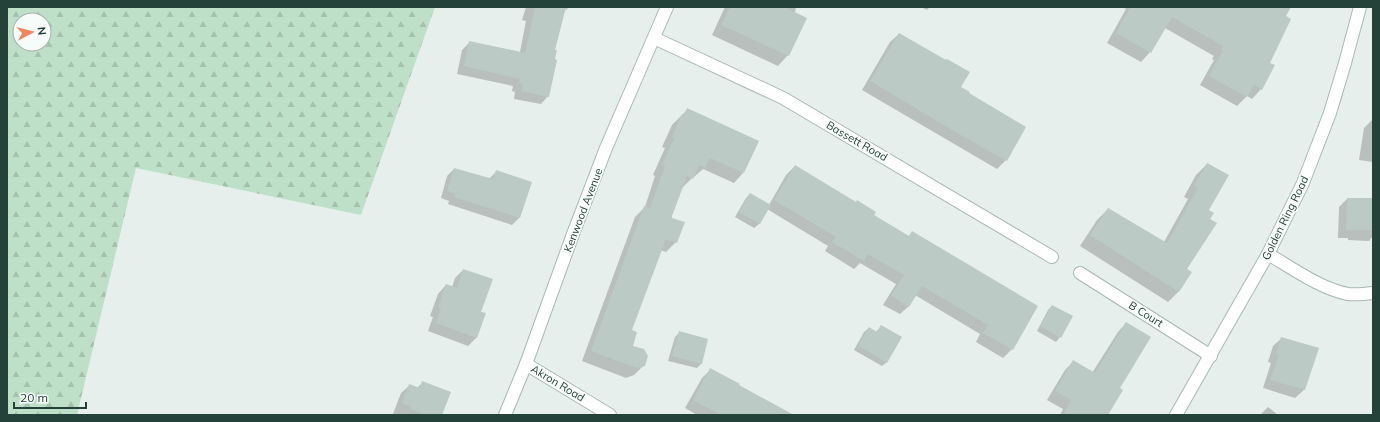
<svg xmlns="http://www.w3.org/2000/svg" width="1380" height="422" font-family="Mulish,sans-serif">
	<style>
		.forest { fill: url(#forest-firs); fill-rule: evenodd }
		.shadow { fill: #0003 }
		.building { fill: #bbcac4 }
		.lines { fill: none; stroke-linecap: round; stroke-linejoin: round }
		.lane-casing { stroke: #a8b8b2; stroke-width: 14 }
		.street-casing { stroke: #a8b8b2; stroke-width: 14 }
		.secondary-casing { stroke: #a4bbb3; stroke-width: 14 }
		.lane { stroke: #fff; stroke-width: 12 }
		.street { stroke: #fff; stroke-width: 12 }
		.secondary { stroke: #fff; stroke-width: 12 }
		.labels { text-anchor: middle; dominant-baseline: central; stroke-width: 3.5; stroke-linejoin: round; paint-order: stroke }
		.street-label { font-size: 11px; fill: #24423a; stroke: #f7fbf9 }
	</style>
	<defs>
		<pattern id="forest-firs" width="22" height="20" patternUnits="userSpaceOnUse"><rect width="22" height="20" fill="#bfe0c8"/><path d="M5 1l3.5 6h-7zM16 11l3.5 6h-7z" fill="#a4c1ad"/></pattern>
	</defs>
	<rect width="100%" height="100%" fill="#e6efeb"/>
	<!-- forest -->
	<path class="forest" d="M7,7H435L361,215L136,168L77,415H7ZM20,20H44V44H20Z"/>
	<!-- shadow -->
	<g class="shadow">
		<path d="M526,7H569L566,10L564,9L554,51L548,96L541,104L514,99L515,92L512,91L513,86L457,74L462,50L470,42L520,52L526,21L522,20Z"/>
		<path d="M725,7H796L788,55L778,66L712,35Z"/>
		<path d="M921,7H930L927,10Z"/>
		<path d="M1123,7H1289L1284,16L1261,89L1252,99L1247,96L1237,106L1200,85L1214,60L1212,59L1214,56L1165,28L1150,52L1141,62L1107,43L1126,9Z"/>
		<path d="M899,34L960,87L1006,160L997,169L862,90L890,42Z"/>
		<path d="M688,109L743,173L734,183L703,169L694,177H693L682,188L671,216L676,242L666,252L660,250L630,331L632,346L644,365L634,375L626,378L582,361L635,217L645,207L655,176L653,175L665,148L662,147L672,125Z"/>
		<path d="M1373,119V162L1359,160L1364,128Z"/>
		<path d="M1207,164L1186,270L1179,291L1168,302L1080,246L1097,220L1108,209L1164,242L1188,199L1184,197L1196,175Z"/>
		<path d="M795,166L908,237L912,233L1012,349L1003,358L976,342L980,334L915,295L909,306L900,314L883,305L896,284L860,263L854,269L825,251L828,246L767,209L759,224L754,228L735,217L746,198L750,194L769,205L786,175Z"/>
		<path d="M454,169L489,179L497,171L531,183L519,218L512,225L448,204L449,201L441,198L447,176Z"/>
		<path d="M1347,199H1373V236L1369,241L1348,240V238H1338L1339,207Z"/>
		<path d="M463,270L480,313L484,314L476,338L468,346L428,331L433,317L430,316L438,294L446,285L452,287L455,278Z"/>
		<path d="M1052,306L1060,337L1056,342L1037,331L1048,310Z"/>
		<path d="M1126,323L1119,388L1107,415H1060L1063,409L1047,400L1065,370L1073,362L1092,373L1118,332Z"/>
		<path d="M881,326L887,362L882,366L854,350L864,332L869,328L876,332Z"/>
		<path d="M680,332L706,339L701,364L697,368L668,361L675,337Z"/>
		<path d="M1282,338L1318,348L1304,390L1295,398L1263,388L1271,363L1268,362L1273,346Z"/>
		<path d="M711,369L738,386L792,415H697L685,408L702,378Z"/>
		<path d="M423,382L441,415L393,414L401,393L410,385L417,388Z"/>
		<path d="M1268,407L1278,415H1260Z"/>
	</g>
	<!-- building -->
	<g class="building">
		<path d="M535,7H566L555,50H557L555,59L557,60L549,97L521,91L523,84L519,83L520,79L464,66L469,41L525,53Z"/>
		<path d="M730,7H784L807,18L789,56L721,25Z"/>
		<path d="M1130,7H1291L1286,16L1291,19L1270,63L1275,65L1262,90L1254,85L1247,97L1209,76L1223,50H1221L1223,46L1172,17L1151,53L1116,33Z"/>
		<path d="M899,33L946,60L947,59L970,72L961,87L970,92L969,93L1026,127L1007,161L957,133L870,81Z"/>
		<path d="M687,108L759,141L744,173L710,158L705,168L699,165L693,179L687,176L672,216V218L685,222L677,243L666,239L632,330L637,332L633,346L644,349L648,356L645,366L637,368L591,351L644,206L650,208L665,166L662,165L674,138L672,137L682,114L684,115Z"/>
		<path d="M1207,163L1229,175L1209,210L1214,213L1210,219L1217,223L1187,269L1192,272L1179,292L1090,235L1108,208L1167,243L1198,188L1194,186Z"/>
		<path d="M795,165L856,202L857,200L876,212L874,215L909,236L912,231L1038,306L1013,350L983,333L988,325L922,286L909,307L891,296L904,275L868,254L864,261L832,242L836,237L774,200Z"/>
		<path d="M454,168L493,179L496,170L532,182L520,218L454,197L455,194L447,191Z"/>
		<path d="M750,193L771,205L760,224L739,212Z"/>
		<path d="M1347,198H1373V230H1346Z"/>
		<path d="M463,269L493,279L481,312L486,313L477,338L436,323L441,308L438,307L446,284L457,288Z"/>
		<path d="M1052,305L1073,316L1061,338L1040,326Z"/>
		<path d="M1126,322L1151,337L1120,388L1123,390L1108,415H1063L1071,400L1055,391L1073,360L1095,373Z"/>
		<path d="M881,325L902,337L887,363L858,345L869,327L877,332Z"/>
		<path d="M679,331L708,339L702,364L672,356Z"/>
		<path d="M1281,337L1319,348L1305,390L1270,380L1279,355L1276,354Z"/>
		<path d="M710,368L740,384L739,385L794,415H721L693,400Z"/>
		<path d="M422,381L451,392L442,415H426L410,409L411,407L402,403L409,384L420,388Z"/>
	</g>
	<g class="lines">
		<defs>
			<path id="lane" d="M1080,273L1211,356"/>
			<g id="street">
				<path d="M654,38L783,98L1052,257"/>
				<path d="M1268,254C1292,268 1321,289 1348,294C1356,295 1365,294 1373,293"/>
				<path d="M526,364L610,415"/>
			</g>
			<g id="secondary">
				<path d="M505,415L526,364L573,234L606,148L667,7"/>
				<path d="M1176,415L1268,254L1303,183L1330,113L1345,63L1360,7"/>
			</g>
		</defs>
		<!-- lane casing -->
		<use href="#lane" class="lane-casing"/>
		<!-- street casing -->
		<use href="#street" class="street-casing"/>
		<!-- secondary casing -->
		<use href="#secondary" class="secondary-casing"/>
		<!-- lane -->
		<use href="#lane" class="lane"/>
		<!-- street -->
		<use href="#street" class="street"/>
		<!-- secondary -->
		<use href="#secondary" class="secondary"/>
	</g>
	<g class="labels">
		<!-- street labels -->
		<g class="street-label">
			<text transform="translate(857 141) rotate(30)">Bassett Road</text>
			<text transform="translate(583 210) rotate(-69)">Kenwood Avenue</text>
			<text transform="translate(1285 218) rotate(-64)">Golden Ring Road</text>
			<text transform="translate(1146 314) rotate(32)">B Court</text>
			<text transform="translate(558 383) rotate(31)">Akron Road</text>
		</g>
	</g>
	<!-- border -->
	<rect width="1380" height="422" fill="none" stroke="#24423a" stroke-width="16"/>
	<!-- north arrow -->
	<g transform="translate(32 32) rotate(83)"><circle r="19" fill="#f7fbf9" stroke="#a3b1ad"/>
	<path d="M0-3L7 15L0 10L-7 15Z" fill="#f4845f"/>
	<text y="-6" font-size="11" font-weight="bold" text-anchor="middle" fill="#24423a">N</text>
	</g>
	<!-- scale -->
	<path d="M14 402v6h72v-6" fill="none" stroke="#24423a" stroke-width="2"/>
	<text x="20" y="402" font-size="12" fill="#24423a" stroke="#f7fbf9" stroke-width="3" paint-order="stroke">20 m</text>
</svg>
